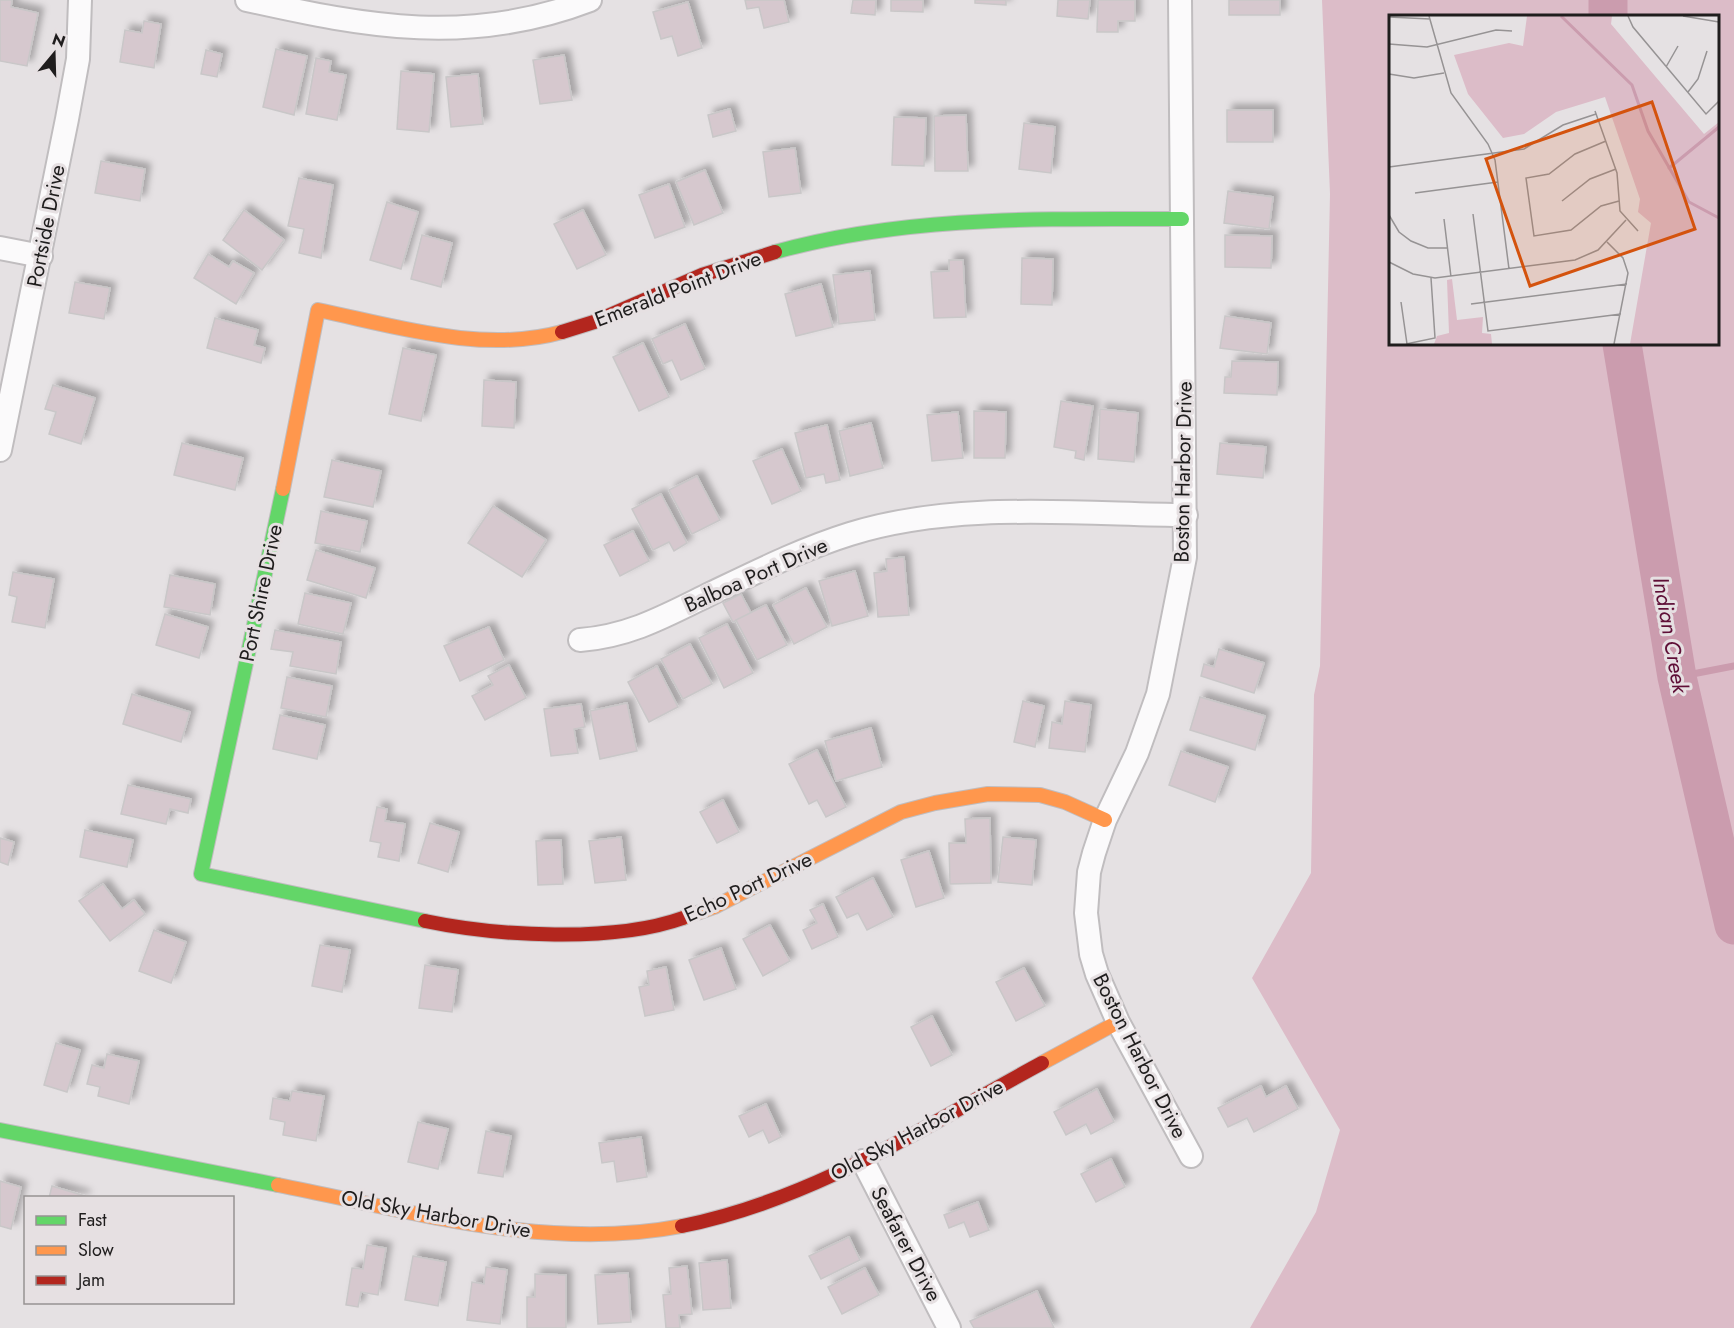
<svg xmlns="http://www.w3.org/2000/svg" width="1734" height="1328" font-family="Jost,sans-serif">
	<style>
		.green { fill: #dcbcc8; fill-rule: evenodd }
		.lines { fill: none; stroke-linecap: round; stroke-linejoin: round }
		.stream { stroke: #cb9cae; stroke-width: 7 }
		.river { stroke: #cb9cae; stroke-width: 39 }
		.building { fill: #d6c8ce; stroke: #c9c7c8; stroke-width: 1.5; filter: url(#shadow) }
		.street-casing { stroke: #c0bdbf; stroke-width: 26 }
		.fast-casing { stroke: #c0bdbf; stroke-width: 16 }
		.slow-casing { stroke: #c0bdbf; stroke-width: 16 }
		.jam-casing { stroke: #c0bdbf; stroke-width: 16 }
		.street { stroke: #fbfafb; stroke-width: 22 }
		.fast { stroke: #63d668; stroke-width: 14 }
		.slow { stroke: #ff974d; stroke-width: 14 }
		.jam { stroke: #b3261e; stroke-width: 14 }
		.labels { text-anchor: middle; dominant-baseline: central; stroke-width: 6; stroke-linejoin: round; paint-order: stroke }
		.street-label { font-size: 21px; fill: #1f1d1d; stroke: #e6e0e2 }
		.water-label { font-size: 22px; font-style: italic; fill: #5f0f37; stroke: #e6e0e2 }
		.inset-river { fill: none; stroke: #cb9cae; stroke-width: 3 }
		.inset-road { fill: none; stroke: #969394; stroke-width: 1.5 }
		.view { fill: #d4530e; fill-opacity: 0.15; stroke: #d4530e; stroke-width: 3 }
		.inset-edge { fill: none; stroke: #1f1d1d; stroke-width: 3 }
	</style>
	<defs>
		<filter id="shadow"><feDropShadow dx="5.5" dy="-5.5" stdDeviation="3" flood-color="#0004"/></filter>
	</defs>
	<rect width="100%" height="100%" fill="#e5e1e3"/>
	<!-- green -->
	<path class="green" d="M1322,0H1734V1328H1250L1316,1212L1340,1130L1252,978L1311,873L1314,695L1320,666L1330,194ZM1390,16H1718V344H1390Z"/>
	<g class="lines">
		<!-- stream -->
		<path class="stream" d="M1677,677L1734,666"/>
		<!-- river -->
		<g class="river">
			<path d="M1608,16V0"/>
			<path d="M1622,344L1677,677L1734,925"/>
		</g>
	</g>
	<!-- building -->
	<g class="building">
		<path d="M0,0H12L11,7L38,13L27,66L0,61Z"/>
		<path d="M745,0H784L789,22L764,28L759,7L747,9Z"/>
		<path d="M853,0H876L875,15L851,13Z"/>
		<path d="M891,0H923V12L891,11Z"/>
		<path d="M975,0H1006V5L975,3Z"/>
		<path d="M1058,0H1090L1088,19L1057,16Z"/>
		<path d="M1098,0H1135V21H1118V32H1097Z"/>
		<rect x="1229" y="0" width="51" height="15"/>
		<path d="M688,2L702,48L678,56L672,36L661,39L653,12Z"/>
		<path d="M144,21L161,24L154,68L120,62L125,30L142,33Z"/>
		<path d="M276,49L307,56L294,115L263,107Z"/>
		<path d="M206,50L222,54L217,77L201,74Z"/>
		<path d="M564,55L572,100L540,104L533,60Z"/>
		<path d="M316,58L331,61L329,72L346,75L337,120L306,114Z"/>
		<path d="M401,71L434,74L429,132L397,129Z"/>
		<path d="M478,74L483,124L451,127L446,77Z"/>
		<path d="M730,109L736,131L713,137L708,115Z"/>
		<rect x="1227" y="110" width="46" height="32"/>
		<path d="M966,115L968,171H935L934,116Z"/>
		<path d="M894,117L926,118L924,166L892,165Z"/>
		<path d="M1024,123L1055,127L1051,173L1019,169Z"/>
		<path d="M795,148L801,193L769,197L763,152Z"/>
		<path d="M101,161L145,169L140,201L95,193Z"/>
		<path d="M705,170L723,213L694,225L676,182Z"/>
		<path d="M299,178L333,185L321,258L299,253L304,229L288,226Z"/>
		<path d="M669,184L685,227L655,238L639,195Z"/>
		<path d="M1228,191L1273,197L1269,229L1224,223Z"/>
		<path d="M387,202L418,212L401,269L370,260Z"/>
		<path d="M244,210L284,240L262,270L223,240Z"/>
		<path d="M583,210L606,255L577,269L554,224Z"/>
		<path d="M422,235L452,243L441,287L411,279Z"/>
		<path d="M1225,235L1272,236L1271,268L1225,267Z"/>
		<path d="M208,254L229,267L233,261L254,273L236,304L194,278Z"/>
		<path d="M1022,258L1053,259L1052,305L1021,304Z"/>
		<path d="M949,260H963L966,317L934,318L931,272L949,271Z"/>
		<path d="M870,271L875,320L839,324L833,275Z"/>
		<path d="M75,282L110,288L104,319L69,313Z"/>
		<path d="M821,284L833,327L796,336L785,294Z"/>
		<path d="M1225,316L1271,323L1267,354L1220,348Z"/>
		<path d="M215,318L258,330L254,345L265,348L261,363L207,348Z"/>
		<path d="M685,324L705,369L681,380L672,360L663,364L652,339Z"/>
		<path d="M643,343L669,397L639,411L613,357Z"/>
		<path d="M403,348L436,355L421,421L389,414Z"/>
		<path d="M1232,361L1278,362L1277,395L1224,393L1225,377H1231Z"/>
		<path d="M484,380L516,382L514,428L482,426Z"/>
		<path d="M53,385L95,398L81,444L49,434L56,412L45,409Z"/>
		<path d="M1061,401L1093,406L1084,460L1075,458L1076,451L1054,447Z"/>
		<path d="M1100,409L1138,413L1134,462L1098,459Z"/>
		<path d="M974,411L1006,412L1005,458H974Z"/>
		<path d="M958,412L963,458L932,461L927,415Z"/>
		<path d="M871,423L883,468L850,476L839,431Z"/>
		<path d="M827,425L840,480L826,483L824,474L806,478L795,433Z"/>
		<path d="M182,443L243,458L235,490L174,475Z"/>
		<path d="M1220,443L1266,447L1263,478L1217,474Z"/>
		<path d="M782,449L801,491L772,504L753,461Z"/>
		<path d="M332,460L381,471L373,507L324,497Z"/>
		<path d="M697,476L720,520L692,534L669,490Z"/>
		<path d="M661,494L687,543L674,551L669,542L653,550L632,509Z"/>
		<path d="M493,506L546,540L522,577L468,543Z"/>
		<path d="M321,511L367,521L360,552L315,543Z"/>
		<path d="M633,531L649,561L620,576L604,545Z"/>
		<path d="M316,550L375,568L366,598L307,580Z"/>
		<path d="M904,557L909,615L878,617L874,573L887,571L886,559Z"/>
		<path d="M855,571L868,616L832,626L819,581Z"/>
		<path d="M13,572L54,579L45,628L12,622L17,597L9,595Z"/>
		<path d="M170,575L215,584L210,615L164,607Z"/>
		<path d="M806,588L827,627L794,644L773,605Z"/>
		<path d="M305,593L351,603L343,634L298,624Z"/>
		<path d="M741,594L751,613L733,622L723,603Z"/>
		<path d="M766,605L787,645L757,660L736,620Z"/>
		<path d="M165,614L208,627L199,658L156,645Z"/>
		<path d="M727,624L753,673L724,688L699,638Z"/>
		<path d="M489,627L504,660L460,681L444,646Z"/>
		<path d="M275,630L341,642L336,674L290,666L293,652L271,649Z"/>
		<path d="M690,644L712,684L683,699L661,659Z"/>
		<path d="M1219,649L1264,663L1254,693L1201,676L1204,664L1214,667Z"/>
		<path d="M509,665L526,698L485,720L472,696L493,685L488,676Z"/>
		<path d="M657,666L678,707L649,722L628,682Z"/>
		<path d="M287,677L332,686L326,717L281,708Z"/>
		<path d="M132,694L190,712L181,742L123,724Z"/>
		<path d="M1200,697L1265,716L1255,750L1190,730Z"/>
		<path d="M1023,701L1044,706L1035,747L1014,742Z"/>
		<path d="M1065,701L1091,705L1085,752L1049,748L1052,722L1062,724Z"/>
		<path d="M627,703L637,751L600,759L590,711Z"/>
		<path d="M581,704L585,727L574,729L578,753L551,756L544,709Z"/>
		<path d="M280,715L325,725L317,759L273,749Z"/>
		<path d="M871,728L882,767L836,781L825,741Z"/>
		<path d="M817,750L846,807L826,817L817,800L809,804L789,764Z"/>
		<path d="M1181,751L1228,767L1215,802L1169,785Z"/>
		<path d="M128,785L191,799L188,813L170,809L166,824L121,814Z"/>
		<path d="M723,800L739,832L717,843L700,812Z"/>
		<path d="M377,807L387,809L385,821L405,824L399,861L378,857L381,843L370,841Z"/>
		<path d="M990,818L991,883L950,884L949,843H966L965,819Z"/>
		<path d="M430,823L459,832L448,872L418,863Z"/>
		<path d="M85,830L133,840L127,867L80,857Z"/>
		<path d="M621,837L626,880L595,883L589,841Z"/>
		<path d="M1003,837L1036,840L1032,885L998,882Z"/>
		<path d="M0,838L14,842L8,865L0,862Z"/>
		<path d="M561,840L563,884L538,885L536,841Z"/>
		<path d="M929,851L944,898L916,907L901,860Z"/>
		<path d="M873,878L893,917L867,930L858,913L847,918L836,897Z"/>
		<path d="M103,884L122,909L134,900L145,914L110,941L79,901Z"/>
		<path d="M823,904L838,937L812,949L803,930L817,923L810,910Z"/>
		<path d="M770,925L790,961L763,976L743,939Z"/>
		<path d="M154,930L186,942L171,983L139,971Z"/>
		<path d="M320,945L350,950L342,992L312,986Z"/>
		<path d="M721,948L736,989L704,1000L689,960Z"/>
		<path d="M425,965L458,970L452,1012L419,1008Z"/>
		<path d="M666,967L674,1010L645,1016L639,987L649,985L647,971Z"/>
		<path d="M1024,968L1045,1006L1016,1021L996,982Z"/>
		<path d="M932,1016L952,1055L931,1066L911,1027Z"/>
		<path d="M56,1043L80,1050L67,1092L44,1085Z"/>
		<path d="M107,1054L139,1061L129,1104L98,1096L100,1087L87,1084L92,1065L104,1068Z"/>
		<path d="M1261,1086L1266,1097L1286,1086L1298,1109L1254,1132L1247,1118L1228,1127L1218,1108Z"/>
		<path d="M1097,1089L1114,1122L1091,1134L1086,1124L1066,1135L1054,1112Z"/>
		<path d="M292,1091L324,1096L316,1141L283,1135L285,1122L270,1119L273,1098L290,1101Z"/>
		<path d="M766,1104L781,1137L769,1143L763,1130L749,1137L739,1116Z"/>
		<path d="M418,1122L448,1129L438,1169L408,1162Z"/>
		<path d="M486,1131L511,1136L503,1177L478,1173Z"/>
		<path d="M641,1137L647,1177L617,1182L614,1161L602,1163L599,1143Z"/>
		<path d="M1111,1159L1125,1187L1096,1202L1081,1174Z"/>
		<path d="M0,1181L21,1187L11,1229L0,1226Z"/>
		<path d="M52,1186L85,1196L84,1198H49Z"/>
		<path d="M978,1202L989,1230L970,1237L964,1222L949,1228L944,1215Z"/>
		<path d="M849,1237L860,1260L821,1279L809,1256Z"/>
		<path d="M367,1245L386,1248L378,1295L361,1292L358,1307L346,1305L352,1268L363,1269Z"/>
		<path d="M413,1256L446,1262L438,1306L405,1300Z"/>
		<path d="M727,1260L731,1308L703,1310L699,1263Z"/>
		<path d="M687,1266L692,1314L679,1315L680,1328H666L663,1295L671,1294L669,1268Z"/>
		<path d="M486,1267L507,1270L500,1324L467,1320L472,1282L484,1284Z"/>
		<path d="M865,1268L879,1295L842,1314L828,1287Z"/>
		<path d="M628,1273L631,1322L598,1324L595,1275Z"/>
		<path d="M535,1274L566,1275V1328H527V1297H535Z"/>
		<path d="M1037,1291L1054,1328H974L970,1321Z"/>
	</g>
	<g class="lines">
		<defs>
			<g id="street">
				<path d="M247,0C368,27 470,46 590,0"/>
				<path d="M1180,0L1185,557L1158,694L1137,753L1105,820L1094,853L1089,872L1086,913L1091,954L1097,974L1118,1022L1191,1156"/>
				<path d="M0,248L41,256"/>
				<path d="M0,450L67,119L78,59L80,0"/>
				<path d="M580,640C631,636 667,615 712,593C758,571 802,549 850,534C956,501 1077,514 1186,515"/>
				<path d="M863,1161L949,1328"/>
			</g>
			<g id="fast">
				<path d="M775,252C908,215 1045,219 1182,219"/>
				<path d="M283,489L201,874L425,921"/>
				<path d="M0,1130L278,1185"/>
			</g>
			<g id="slow">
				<path d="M283,489L318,310C395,326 483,354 562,332"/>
				<path d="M683,918L714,907L901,812L935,803L988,794L1040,795L1065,802L1105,820"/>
				<path d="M1042,1063L1118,1022"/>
				<path d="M278,1185C411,1211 547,1252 682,1226"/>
			</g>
			<g id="jam">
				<path d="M562,332L594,322L702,275L775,252"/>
				<path d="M425,921C497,936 613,943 683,918"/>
				<path d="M682,1226C813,1200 927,1125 1042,1063"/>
			</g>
		</defs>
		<!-- street casing -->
		<use href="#street" class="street-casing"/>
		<!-- fast casing -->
		<use href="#fast" class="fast-casing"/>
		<!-- slow casing -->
		<use href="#slow" class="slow-casing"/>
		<!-- jam casing -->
		<use href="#jam" class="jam-casing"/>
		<!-- street -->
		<use href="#street" class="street"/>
		<!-- fast -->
		<use href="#fast" class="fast"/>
		<!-- slow -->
		<use href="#slow" class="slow"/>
		<!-- jam -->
		<use href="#jam" class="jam"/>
	</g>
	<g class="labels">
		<!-- street labels -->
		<g class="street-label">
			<text transform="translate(46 226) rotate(-79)">Portside Drive</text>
			<text transform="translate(678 289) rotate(-21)">Emerald Point Drive</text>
			<text transform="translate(1183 472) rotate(-89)">Boston Harbor Drive</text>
			<text transform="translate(756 575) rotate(-24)">Balboa Port Drive</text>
			<text transform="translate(261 593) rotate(-78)">Port Shire Drive</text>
			<text transform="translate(748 887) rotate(-25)">Echo Port Drive</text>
			<text transform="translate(1140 1056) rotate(63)">Boston Harbor Drive</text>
			<text transform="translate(917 1130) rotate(-28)">Old Sky Harbor Drive</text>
			<text transform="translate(436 1214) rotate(10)">Old Sky Harbor Drive</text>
			<text transform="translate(906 1244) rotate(62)">Seafarer Drive</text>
		</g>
		<!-- water labels -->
		<g class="water-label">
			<text transform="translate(1671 635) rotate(80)">Indian Creek</text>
		</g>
	</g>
	<!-- overview -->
	<g transform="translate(1389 15)">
		<rect width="330" height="330" fill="#e5e1e3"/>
		<path d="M138,1H223L222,9L315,119L330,107V329H241L262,208L249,197L251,184L216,82L167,97L135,119L114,123L79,79L65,40L120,28L134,31ZM63,264L68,305L94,302L93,318L102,319L103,329H45L48,321L60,318L58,265Z" fill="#dcbcc8"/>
		<path class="inset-river" d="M172,1L243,70L259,116L300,187L330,203M279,154L330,112"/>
		<path class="inset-road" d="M40,1L62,78L99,129L106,145L120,254M239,1L244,12L317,99L330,86M294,1L330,7M0,2L41,4M0,29L38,32L107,15L123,16M277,52L289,31M0,59L25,63L55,58M299,77L309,64L318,36M206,96L228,158L231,196L249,216M217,126L186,139L160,159L137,163L145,221L182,215L212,191L230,186M0,152L135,134L174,110L207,99M26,178L109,167M173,186L201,164L227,154M84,199L99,316L232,299M0,200L10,217L22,226L39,233H58M55,204L62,262M218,227L234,243L239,258L225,329M0,247L24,259L46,263L186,245L209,235L237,205M12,287L18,329M82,289L238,269M17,329L46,323L42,263"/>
		<path class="view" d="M263,87L306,214L141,271L97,144Z"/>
		<rect width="330" height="330" class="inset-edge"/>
	</g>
	<!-- legend -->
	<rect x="24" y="1196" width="210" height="108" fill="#e6e0e2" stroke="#969293" stroke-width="1.5"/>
	<rect x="36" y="1216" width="30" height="9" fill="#63d668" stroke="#969293" stroke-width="1.5"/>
	<text x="78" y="1226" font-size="18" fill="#1f1d1d">Fast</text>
	<rect x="36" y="1246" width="30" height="9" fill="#ff974d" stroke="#969293" stroke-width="1.5"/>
	<text x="78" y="1256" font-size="18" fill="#1f1d1d">Slow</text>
	<rect x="36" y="1276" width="30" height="9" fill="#b3261e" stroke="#969293" stroke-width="1.5"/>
	<text x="78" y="1286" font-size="18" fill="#1f1d1d">Jam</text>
	<!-- north arrow -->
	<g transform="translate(54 54) rotate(19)" stroke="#e6e0e2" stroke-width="4.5" paint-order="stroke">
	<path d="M0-4.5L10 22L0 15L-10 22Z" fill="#1f1d1d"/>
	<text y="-9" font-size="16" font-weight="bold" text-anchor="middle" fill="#1f1d1d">N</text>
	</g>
</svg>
